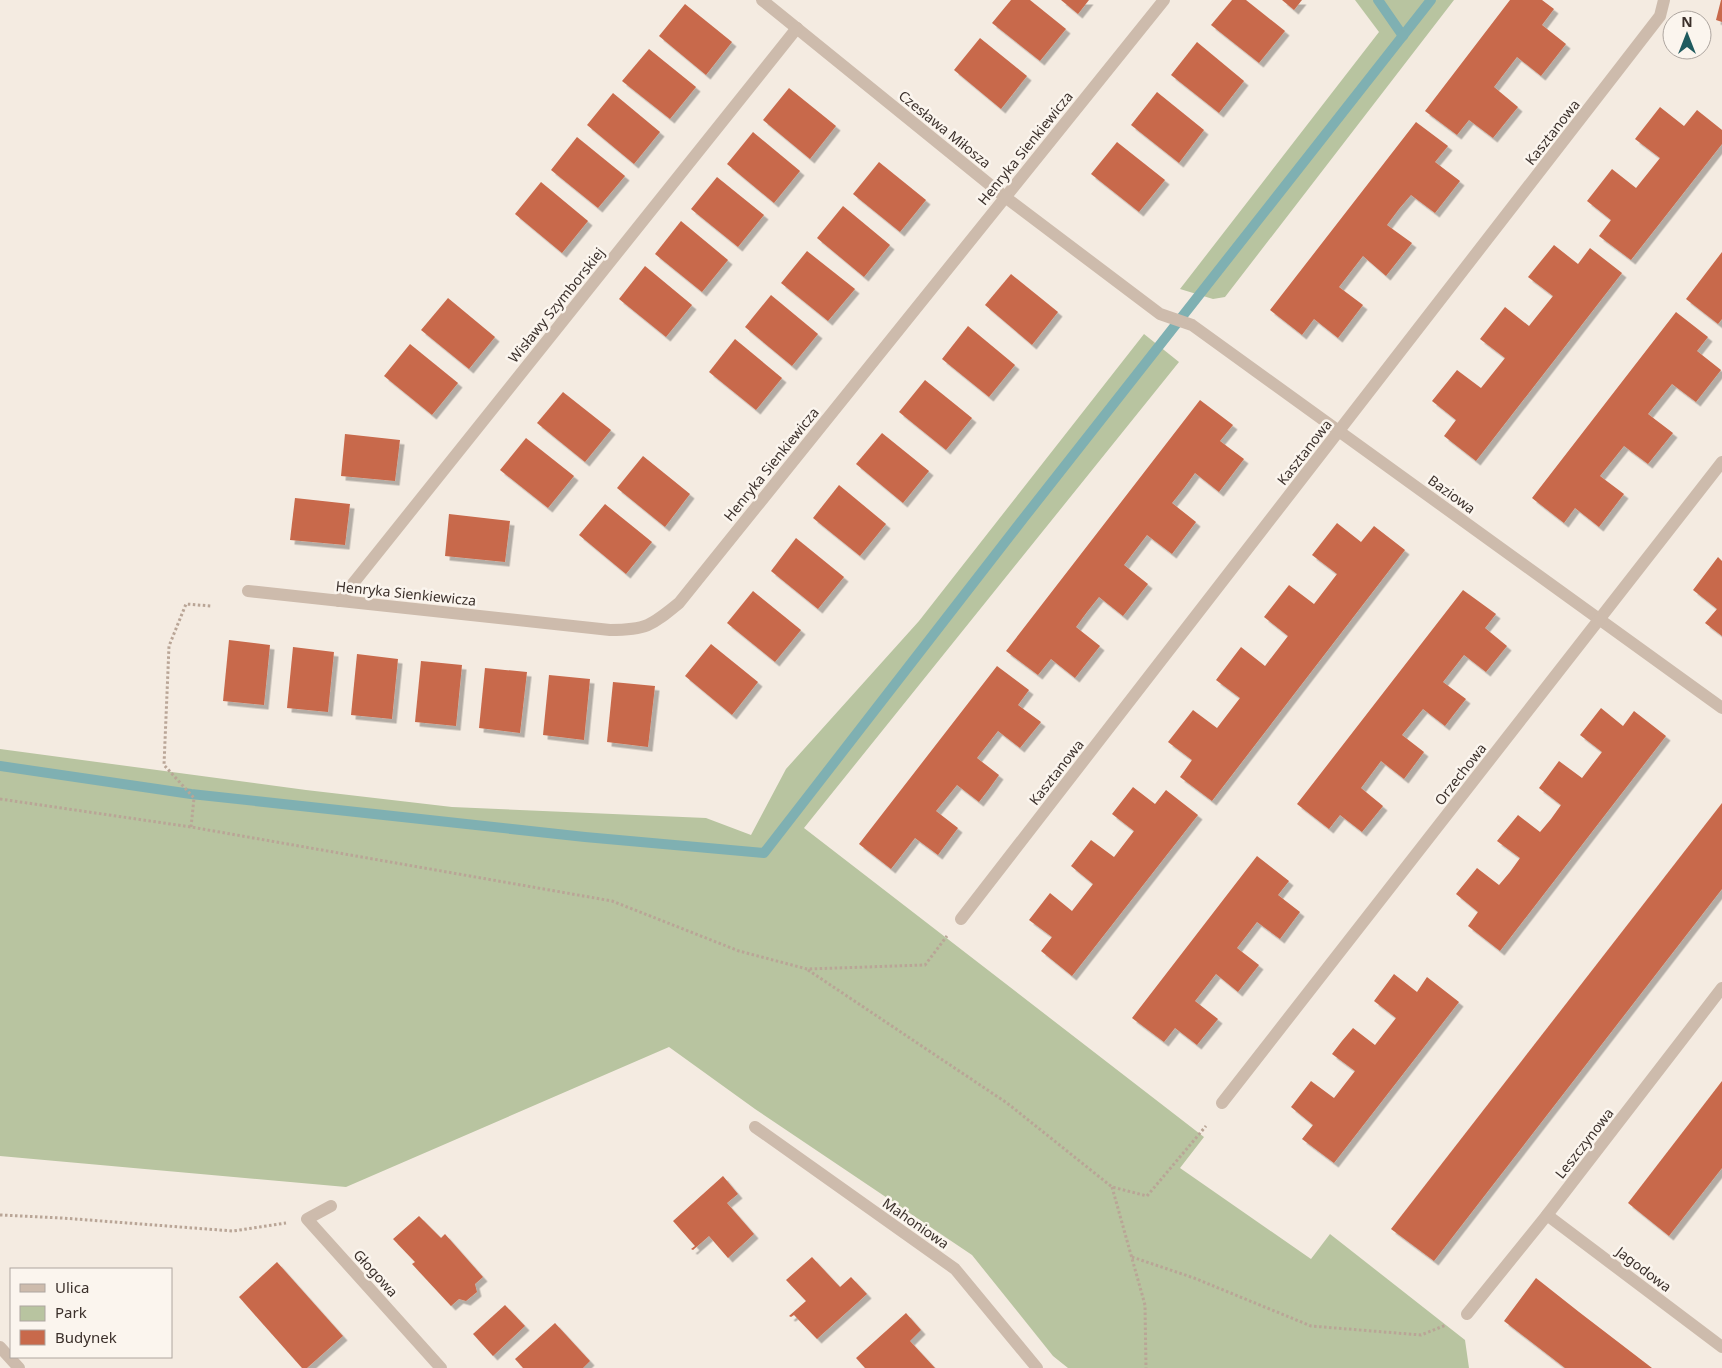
<svg xmlns="http://www.w3.org/2000/svg" width="1722" height="1368" font-family="'Noto Sans',sans-serif">
	<style>
		.green { fill: #b8c4a0 }
		.lines { fill: none; stroke-linecap: round; stroke-linejoin: round }
		.stream { stroke: #7fb0b2; stroke-width: 10 }
		.building { fill: #c8694b; filter: url(#shadow) }
		.path { stroke: #b9a596; stroke-width: 3; stroke-dasharray: 2.5 2.5; stroke-linecap: butt }
		.minor { stroke: #cdbbac; stroke-width: 12 }
		.labels { text-anchor: middle; dominant-baseline: central; stroke-width: 5; stroke-linejoin: round; paint-order: stroke }
		.street-label { font-size: 14px; fill: #3b302b; stroke: #fbf5ee }
	</style>
	<defs>
		<filter id="shadow"><feDropShadow dx="4.5" dy="4.5" stdDeviation="0" flood-color="#0004"/></filter>
	</defs>
	<rect width="100%" height="100%" fill="#f4ebe1"/>
	<!-- green -->
	<g class="green">
		<path d="M1355,0H1454L1225,297L1213,299L1180,289L1379,32Z"/>
		<path d="M1144,334L1179,362L804,828L1204,1137L1180,1168L1311,1259L1330,1234L1465,1340L1469,1368H1068L1053,1356L972,1255L755,1109L669,1047L346,1187L0,1156V749L306,790L452,807L706,818L751,835L786,769L919,621Z"/>
	</g>
	<g class="lines">
		<!-- stream -->
		<g class="stream">
			<path d="M1378,0L1403,36"/>
			<path d="M0,766L191,794L585,837L764,853L1023,519L1431,0"/>
		</g>
	</g>
	<!-- building -->
	<g class="building">
		<path d="M1011,0H1030L1066,29L1040,61L992,23Z"/>
		<path d="M1061,0H1089L1078,14Z"/>
		<path d="M1232,0H1246L1285,31L1259,63L1211,25Z"/>
		<path d="M1282,0H1302L1294,10Z"/>
		<path d="M1510,0H1542L1554,9L1542,25L1566,44L1541,76L1517,57L1494,87L1518,107L1493,138L1469,120L1457,135L1425,111Z"/>
		<path d="M1721,0H1722V22L1716,20Z"/>
		<path d="M685,4L732,42L706,75L659,36Z"/>
		<path d="M980,38L1027,76L1001,109L954,70Z"/>
		<path d="M1197,42L1244,81L1219,113L1171,75Z"/>
		<path d="M649,49L696,87L670,119L622,81Z"/>
		<path d="M789,88L836,126L810,159L763,120Z"/>
		<path d="M1157,92L1204,130L1179,163L1131,125Z"/>
		<path d="M613,93L660,132L634,164L587,125Z"/>
		<path d="M1660,107L1684,126L1697,110L1722,130V144L1631,260L1599,236L1611,220L1587,201L1612,169L1636,188L1660,158L1635,139Z"/>
		<path d="M1416,122L1448,146L1435,162L1460,181L1435,213L1411,195L1399,209L1387,225L1412,243L1386,276L1363,256L1339,287L1363,305L1338,338L1314,319L1302,335L1270,310Z"/>
		<path d="M753,132L800,171L774,203L727,164Z"/>
		<path d="M577,137L625,176L598,208L551,170Z"/>
		<path d="M1117,142L1165,180L1139,212L1091,174Z"/>
		<path d="M879,162L926,200L900,232L853,194Z"/>
		<path d="M717,177L764,215L738,247L691,209Z"/>
		<path d="M541,182L588,221L562,253L515,214Z"/>
		<path d="M843,206L890,245L864,277L817,238Z"/>
		<path d="M681,221L728,260L702,292L655,254Z"/>
		<path d="M1554,245L1578,264L1590,248L1622,273L1476,461L1444,436L1456,420L1432,401L1457,370L1481,388L1505,358L1480,339L1505,307L1529,326L1553,296L1528,277Z"/>
		<path d="M807,251L855,289L828,321L781,283Z"/>
		<path d="M1722,252V319L1718,324L1686,299Z"/>
		<path d="M645,266L692,305L666,337L619,299Z"/>
		<path d="M1011,274L1058,312L1032,345L985,305Z"/>
		<path d="M771,295L818,334L792,366L745,327Z"/>
		<path d="M448,298L495,337L469,369L421,330Z"/>
		<path d="M1676,312L1708,337L1697,351L1721,370L1696,402L1672,384L1648,414L1673,433L1648,464L1624,446L1600,476L1624,494L1599,527L1575,508L1564,523L1532,498Z"/>
		<path d="M968,326L1015,365L989,397L942,359Z"/>
		<path d="M735,339L782,378L756,410L709,372Z"/>
		<path d="M410,344L458,383L432,415L384,376Z"/>
		<path d="M925,380L972,418L946,450L899,412Z"/>
		<path d="M563,392L611,430L585,462L537,423Z"/>
		<path d="M1200,400L1233,425L1220,441L1244,459L1219,492L1195,473L1184,488L1172,503L1196,522L1172,554L1147,535L1124,565L1148,584L1123,616L1099,597L1087,612L1076,627L1100,646L1075,678L1051,659L1038,675L1006,651Z"/>
		<path d="M882,433L929,471L903,503L856,464Z"/>
		<path d="M345,434L400,440L395,481L341,476Z"/>
		<path d="M526,438L574,476L548,508L500,470Z"/>
		<path d="M643,456L690,494L665,527L617,488Z"/>
		<path d="M839,485L886,524L860,556L813,518Z"/>
		<path d="M295,498L350,504L345,545L290,540Z"/>
		<path d="M605,504L652,542L626,574L579,535Z"/>
		<path d="M449,514L510,521L505,562L445,556Z"/>
		<path d="M1337,523L1361,542L1374,526L1405,550L1212,801L1180,777L1192,760L1168,742L1193,710L1217,728L1240,698L1216,680L1241,647L1265,666L1288,636L1264,617L1289,585L1314,604L1337,574L1312,555Z"/>
		<path d="M796,538L844,577L818,609L771,571Z"/>
		<path d="M1718,557L1722,561V636L1705,623L1717,609L1693,590Z"/>
		<path d="M1463,590L1496,614L1485,628L1507,646L1486,672L1464,655L1443,682L1466,699L1455,713L1445,726L1423,709L1402,735L1424,752L1404,779L1381,761L1361,788L1383,806L1362,832L1340,815L1329,829L1297,804Z"/>
		<path d="M753,591L801,630L775,662L727,623Z"/>
		<path d="M229,640L270,645L264,705L223,701Z"/>
		<path d="M711,644L758,682L732,715L685,676Z"/>
		<path d="M293,647L334,652L328,712L287,708Z"/>
		<path d="M357,654L398,659L392,719L351,715Z"/>
		<path d="M421,661L462,665L456,726L415,722Z"/>
		<path d="M997,666L1029,690L1018,705L1041,722L1020,748L998,731L977,758L999,775L989,789L979,802L957,785L936,811L958,828L938,855L915,838L891,869L859,844Z"/>
		<path d="M485,668L527,672L520,733L479,728Z"/>
		<path d="M549,675L590,679L584,740L543,735Z"/>
		<path d="M613,682L655,686L648,747L607,742Z"/>
		<path d="M1601,708L1623,726L1634,711L1666,736L1500,951L1468,926L1478,912L1456,894L1477,868L1499,885L1510,872L1520,858L1497,841L1518,815L1540,832L1551,819L1561,805L1539,788L1559,761L1582,778L1602,752L1580,735Z"/>
		<path d="M1133,787L1155,804L1166,790L1198,815L1072,976L1041,951L1052,937L1029,920L1050,893L1072,911L1093,884L1071,866L1091,840L1114,857L1134,831L1112,814Z"/>
		<path d="M1722,803V889L1434,1261L1391,1229Z"/>
		<path d="M1257,856L1289,881L1278,895L1300,912L1280,939L1257,922L1237,948L1259,965L1238,992L1216,974L1195,1001L1218,1019L1197,1045L1175,1028L1164,1042L1132,1018Z"/>
		<path d="M1394,974L1417,992L1427,977L1459,1002L1334,1163L1302,1139L1313,1125L1291,1107L1311,1081L1334,1098L1355,1071L1332,1054L1342,1041L1353,1028L1375,1045L1396,1018L1374,1001Z"/>
		<path d="M1722,1081V1168L1669,1236L1628,1203Z"/>
		<path d="M723,1176L738,1194L727,1203L754,1234L728,1258L709,1236L693,1250L691,1249L695,1246L673,1221Z"/>
		<path d="M419,1216L441,1238L445,1234L483,1277L475,1284L477,1292L466,1301L459,1299L451,1306L412,1264L415,1262L393,1239Z"/>
		<path d="M812,1257L840,1287L851,1277L867,1294L817,1339L794,1315L791,1317L789,1316L806,1301L786,1280Z"/>
		<path d="M277,1262L343,1336L307,1368H302L239,1297Z"/>
		<path d="M1536,1278L1579,1312L1652,1368H1565L1504,1321Z"/>
		<path d="M505,1305L525,1326L493,1356L473,1334Z"/>
		<path d="M906,1313L921,1330L910,1341L935,1368H865L856,1358Z"/>
		<path d="M555,1323L590,1361L583,1368H523L515,1359Z"/>
	</g>
	<g class="lines">
		<!-- path -->
		<g class="path">
			<path d="M0,799L191,827L612,901L739,951L807,969L925,965L947,936"/>
			<path d="M191,827L194,798L164,765L169,646L186,604L211,606"/>
			<path d="M808,970L1007,1103L1112,1187L1147,1196L1206,1126"/>
			<path d="M1112,1187L1145,1305L1146,1368"/>
			<path d="M0,1215L62,1218L233,1231L286,1223"/>
			<path d="M1132,1257L1194,1278L1311,1326L1421,1335L1446,1325"/>
		</g>
		<!-- minor -->
		<g class="minor">
			<path d="M762,0L1005,197L1160,314L1192,325L1722,708"/>
			<path d="M248,591L610,630C646,630 651,626 679,603L1164,0"/>
			<path d="M339,601L797,28"/>
			<path d="M961,919L1660,16L1664,0"/>
			<path d="M1222,1103L1722,462"/>
			<path d="M755,1127L955,1269L1037,1368"/>
			<path d="M331,1206L307,1219L441,1368"/>
			<path d="M1547,1215L1722,1347"/>
			<path d="M1467,1314L1547,1215L1722,988"/>
			<path d="M0,1347L19,1368"/>
		</g>
	</g>
	<g class="labels">
		<!-- street labels -->
		<g class="street-label">
			<text transform="translate(945 129) rotate(39)">Czesława Miłosza</text>
			<text transform="translate(1552 132) rotate(-52)">Kasztanowa</text>
			<text transform="translate(1025 148) rotate(-51)">Henryka Sienkiewicza</text>
			<text transform="translate(556 305) rotate(-51)">Wisławy Szymborskiej</text>
			<text transform="translate(1304 452) rotate(-52)">Kasztanowa</text>
			<text transform="translate(771 464) rotate(-51)">Henryka Sienkiewicza</text>
			<text transform="translate(1452 494) rotate(36)">Baziowa</text>
			<text transform="translate(406 593) rotate(6)">Henryka Sienkiewicza</text>
			<text transform="translate(1056 772) rotate(-52)">Kasztanowa</text>
			<text transform="translate(1460 774) rotate(-52)">Orzechowa</text>
			<text transform="translate(1584 1143) rotate(-52)">Leszczynowa</text>
			<text transform="translate(916 1223) rotate(35)">Mahoniowa</text>
			<text transform="translate(1644 1269) rotate(37)">Jagodowa</text>
			<text transform="translate(376 1273) rotate(48)">Głogowa</text>
		</g>
	</g>
	<!-- legend -->
	<rect x="10" y="1268" width="162" height="90" fill="#fbf5ee" stroke="#aea6a0"/>
	<rect x="20" y="1284" width="25" height="8" fill="#cdbbac" stroke="#aea6a0"/>
	<text x="55" y="1293" font-size="15" fill="#3b302b">Ulica</text>
	<rect x="20" y="1306" width="25" height="15" fill="#b8c4a0" stroke="#aea6a0"/>
	<text x="55" y="1318" font-size="15" fill="#3b302b">Park</text>
	<rect x="20" y="1330" width="25" height="15" fill="#c8694b" stroke="#aea6a0"/>
	<text x="55" y="1343" font-size="15" fill="#3b302b">Budynek</text>
	<!-- north arrow -->
	<g transform="translate(1687 35)"><circle r="24" fill="#fbf5ee" stroke="#aea6a0"/>
	<path d="M0-4L9 19L0 12L-9 19Z" fill="#1f5a5e"/>
	<text y="-8" font-size="14" font-weight="bold" text-anchor="middle" fill="#3b302b">N</text>
	</g>
</svg>
